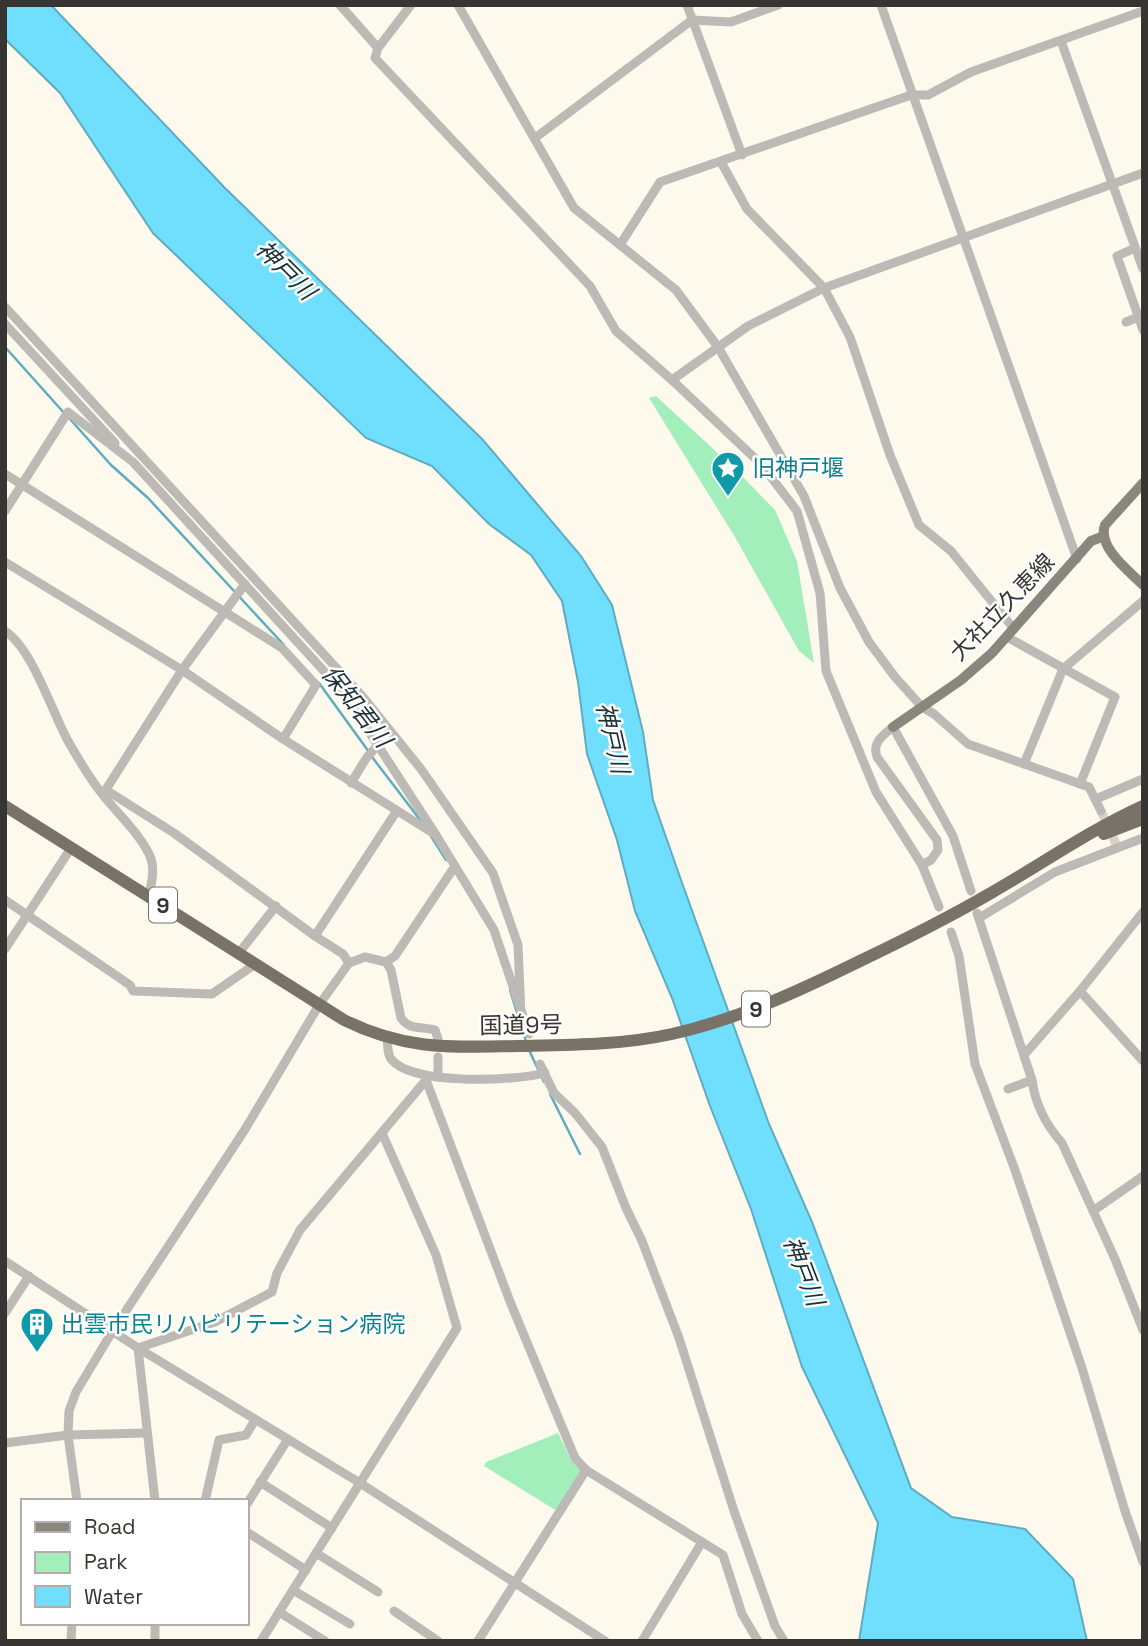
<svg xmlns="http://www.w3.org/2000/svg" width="1148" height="1646" font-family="'Space Grotesk','Noto Sans JP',sans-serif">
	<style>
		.green { fill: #a2efbb }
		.water { fill: #70dffe; stroke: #5facc0; stroke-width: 2 }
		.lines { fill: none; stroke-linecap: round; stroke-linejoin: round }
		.stream { stroke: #5facc0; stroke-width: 2.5 }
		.minor-tunnel { stroke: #d6d2c7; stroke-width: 9; stroke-dasharray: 9 4.5; stroke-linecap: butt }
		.minor { stroke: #bdbab5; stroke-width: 9 }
		.major { stroke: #8a857d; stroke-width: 10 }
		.highway { stroke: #787268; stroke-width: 12 }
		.labels { text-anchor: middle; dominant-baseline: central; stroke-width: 5; stroke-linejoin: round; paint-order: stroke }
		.shield { fill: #fff; stroke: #73726f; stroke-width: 2 }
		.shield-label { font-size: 21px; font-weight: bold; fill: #373531 }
		.culture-label { font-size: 23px; fill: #0d838f; stroke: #fff; text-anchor: start }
		.street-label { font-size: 23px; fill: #373531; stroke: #fff }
		.water-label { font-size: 24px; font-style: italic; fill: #1b3035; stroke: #fff }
	</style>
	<rect width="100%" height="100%" fill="#fef9ed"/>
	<!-- green -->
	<g class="green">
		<path d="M656,396L737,471L775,510L797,561L814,663L799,651L735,537L649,398Z"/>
		<path d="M558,1433L571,1460L581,1470L557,1511L484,1466L486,1462Z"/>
	</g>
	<!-- water -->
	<path class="water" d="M5,5H51L224,187L483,440L581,556L612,605L643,732L653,800L681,880L769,1124L812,1222L911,1488L952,1517L1025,1529L1073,1579L1087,1641H859L878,1523L802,1367L751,1209L710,1106L672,998L635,911L617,840L587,754L578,682L562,601L531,555L489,524L432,466L366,438L153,233L60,93L5,39Z"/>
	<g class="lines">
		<!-- stream -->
		<g class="stream">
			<path d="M5,347L65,414"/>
			<path d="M70,419L111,465L148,498L284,645"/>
			<path d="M319,683L369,752"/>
			<path d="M372,757L421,821"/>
			<path d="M431,836L446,860"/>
			<path d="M510,990L526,1041"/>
			<path d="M529,1050L544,1082"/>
			<path d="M550,1094L580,1154"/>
		</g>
		<!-- minor-tunnel -->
		<path class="minor-tunnel" d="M1101,811L1116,844"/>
		<!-- minor -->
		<g class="minor">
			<path d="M340,5L378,48"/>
			<path d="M411,5L378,48L375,58L590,286L616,331L672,380L748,326L824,288L1143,173"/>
			<path d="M458,5L574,208L676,290L718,347L804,496L840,588L869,642L895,677L922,707L934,714L968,744L1089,787L1101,811"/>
			<path d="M687,5L742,155"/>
			<path d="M881,5L1077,559"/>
			<path d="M1061,41L1143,269"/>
			<path d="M535,138L692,20L731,22L778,5"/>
			<path d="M721,162L747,209L824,288L850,337L890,455L919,525L951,551L1014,629"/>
			<path d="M620,245L660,182L911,95H928L971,72L1143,11"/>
			<path d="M1135,248L1117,256L1143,330"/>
			<path d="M5,307L363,697L421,769L493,873L518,945L521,1015"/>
			<path d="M1126,322L1141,316"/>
			<path d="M5,324L115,443"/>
			<path d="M672,380L761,464L797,511L820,593L826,671L876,792L922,865L939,907"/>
			<path d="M5,474L282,648L316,685L283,739"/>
			<path d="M5,511L68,412L133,462L344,693L436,835"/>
			<path d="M5,562L182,670L283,739L436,835L455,866L395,956L386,962"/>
			<path d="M5,631C32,648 52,712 68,741C79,760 89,778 103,795C117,813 144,838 151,859C155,871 151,884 149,896"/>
			<path d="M1007,637L1115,697L1080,784"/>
			<path d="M1024,764L1063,669L1143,601"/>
			<path d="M351,783L367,757L378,745"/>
			<path d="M106,790L174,833L315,936"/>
			<path d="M103,794L182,670L245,584"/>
			<path d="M1096,799L1143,779"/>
			<path d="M922,865L931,860L938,850L937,840L877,757C872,743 882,736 893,727L953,836L971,891"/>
			<path d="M455,866L494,930L529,1034"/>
			<path d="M5,900L130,985L133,991L212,994L254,965"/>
			<path d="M977,913L1032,1080C1035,1103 1046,1125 1062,1143L1115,1259L1143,1330"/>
			<path d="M979,918L1055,872L1143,838"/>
			<path d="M951,932L959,956L975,1064L1015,1170L1082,1368L1125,1511L1143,1562"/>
			<path d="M5,949L71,848"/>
			<path d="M238,954L276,906"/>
			<path d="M349,963L343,954L315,936L396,812"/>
			<path d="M1080,991L1143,1061"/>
			<path d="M387,1038C388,1045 387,1053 391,1059C412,1086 514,1081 545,1073"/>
			<path d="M1024,1055L1080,991L1143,912"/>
			<path d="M540,1064L554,1093L575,1113L602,1147L626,1208L642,1241L679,1338L734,1511L775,1626L784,1641"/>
			<path d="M427,1076L426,1080L511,1304L575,1458L586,1470L723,1555L742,1614L758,1641"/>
			<path d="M438,1077V1057"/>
			<path d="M1008,1089L1032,1080"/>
			<path d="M1093,1211L1143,1176"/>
			<path d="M5,1261L138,1348L360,1483L605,1641"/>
			<path d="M5,1313L29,1276"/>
			<path d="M5,1443L68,1435L146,1433"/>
			<path d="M260,1482L332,1528"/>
			<path d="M77,1501L68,1435L69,1411L76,1392L112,1332L244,1131L319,1005L349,963L365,957L386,962L391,970L401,1018C410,1031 421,1026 435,1030L438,1039"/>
			<path d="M155,1501L138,1348L215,1322L272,1292L277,1273L300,1230L426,1080"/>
			<path d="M205,1501L219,1440L246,1435L255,1420"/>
			<path d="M247,1504L288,1439"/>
			<path d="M247,1532L306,1570"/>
			<path d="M316,1553L378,1592"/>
			<path d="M293,1590L350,1624"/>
			<path d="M394,1611L438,1641"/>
			<path d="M279,1612L325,1641"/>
			<path d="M155,1623V1641"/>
			<path d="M71,1641L72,1623"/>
			<path d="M261,1641L457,1328L436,1255L382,1133"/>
			<path d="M478,1641L586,1470"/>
			<path d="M642,1641L702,1542"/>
		</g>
		<!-- major -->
		<g class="major">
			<path d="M1143,483L1105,525C1097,547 1129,571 1143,585"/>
			<path d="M893,727L961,680L992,653L1091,541L1104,536"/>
		</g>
		<!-- highway -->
		<g class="highway">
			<path d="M5,806L344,1020C406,1051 453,1047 519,1046C571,1045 622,1045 672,1034C739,1019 799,991 860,961C904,940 948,918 991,893C1042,864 1090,830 1143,806"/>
			<path d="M1104,834L1143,819"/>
		</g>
	</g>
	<!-- icons -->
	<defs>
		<symbol id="sight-pin" viewBox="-11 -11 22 30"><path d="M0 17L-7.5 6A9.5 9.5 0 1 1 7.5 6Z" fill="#0f9aa8" stroke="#fff"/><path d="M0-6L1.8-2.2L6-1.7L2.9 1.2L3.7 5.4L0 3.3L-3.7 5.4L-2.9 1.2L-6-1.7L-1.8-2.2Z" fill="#fff"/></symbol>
		<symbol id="building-pin" viewBox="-11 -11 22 30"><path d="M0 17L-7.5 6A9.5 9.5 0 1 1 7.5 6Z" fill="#0f9aa8" stroke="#fff"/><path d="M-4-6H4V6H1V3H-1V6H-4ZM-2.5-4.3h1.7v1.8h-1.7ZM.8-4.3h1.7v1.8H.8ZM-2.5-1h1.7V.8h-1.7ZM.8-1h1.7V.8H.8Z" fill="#fff"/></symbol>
	</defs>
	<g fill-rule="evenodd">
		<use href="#sight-pin" x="709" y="449" width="38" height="52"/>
		<use href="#building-pin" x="18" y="1305" width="38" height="52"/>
	</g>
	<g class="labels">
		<!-- shield labels -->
		<g class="shield">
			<rect x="149" y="887.5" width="28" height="35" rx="5"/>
			<rect x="742" y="991.5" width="28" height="35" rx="5"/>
		</g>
		<g class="shield-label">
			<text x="163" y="905">9</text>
			<text x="756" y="1009">9</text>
		</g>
		<!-- culture labels -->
		<g class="culture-label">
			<text x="752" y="468">旧神戸堰</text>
			<text x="61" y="1324">出雲市民リハビリテーション病院</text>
		</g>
		<!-- street labels -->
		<g class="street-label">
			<text transform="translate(1002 607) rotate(-46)">大社立久恵線</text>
			<text transform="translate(521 1025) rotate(-1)">国道9号</text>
		</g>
		<!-- water labels -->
		<g class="water-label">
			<text transform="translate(286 270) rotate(45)">神戸川</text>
			<text transform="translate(357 706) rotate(52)">保知君川</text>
			<text transform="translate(613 738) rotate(77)">神戸川</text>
			<text transform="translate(804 1271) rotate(69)">神戸川</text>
		</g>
	</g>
	<!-- border -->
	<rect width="1148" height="1646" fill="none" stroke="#373531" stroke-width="14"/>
	<!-- legend -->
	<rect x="21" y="1499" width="228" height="126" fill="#ffffff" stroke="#afaead" stroke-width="2"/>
	<rect x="35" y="1522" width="35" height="10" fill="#8a857d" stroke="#afaead" stroke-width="2"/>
	<text x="84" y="1534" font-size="21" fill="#373531">Road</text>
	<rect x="35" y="1552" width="35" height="21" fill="#a2efbb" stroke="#afaead" stroke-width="2"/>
	<text x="84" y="1569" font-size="21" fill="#373531">Park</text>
	<rect x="35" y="1586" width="35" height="21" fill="#70dffe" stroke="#afaead" stroke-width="2"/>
	<text x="84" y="1604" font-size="21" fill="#373531">Water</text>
</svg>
